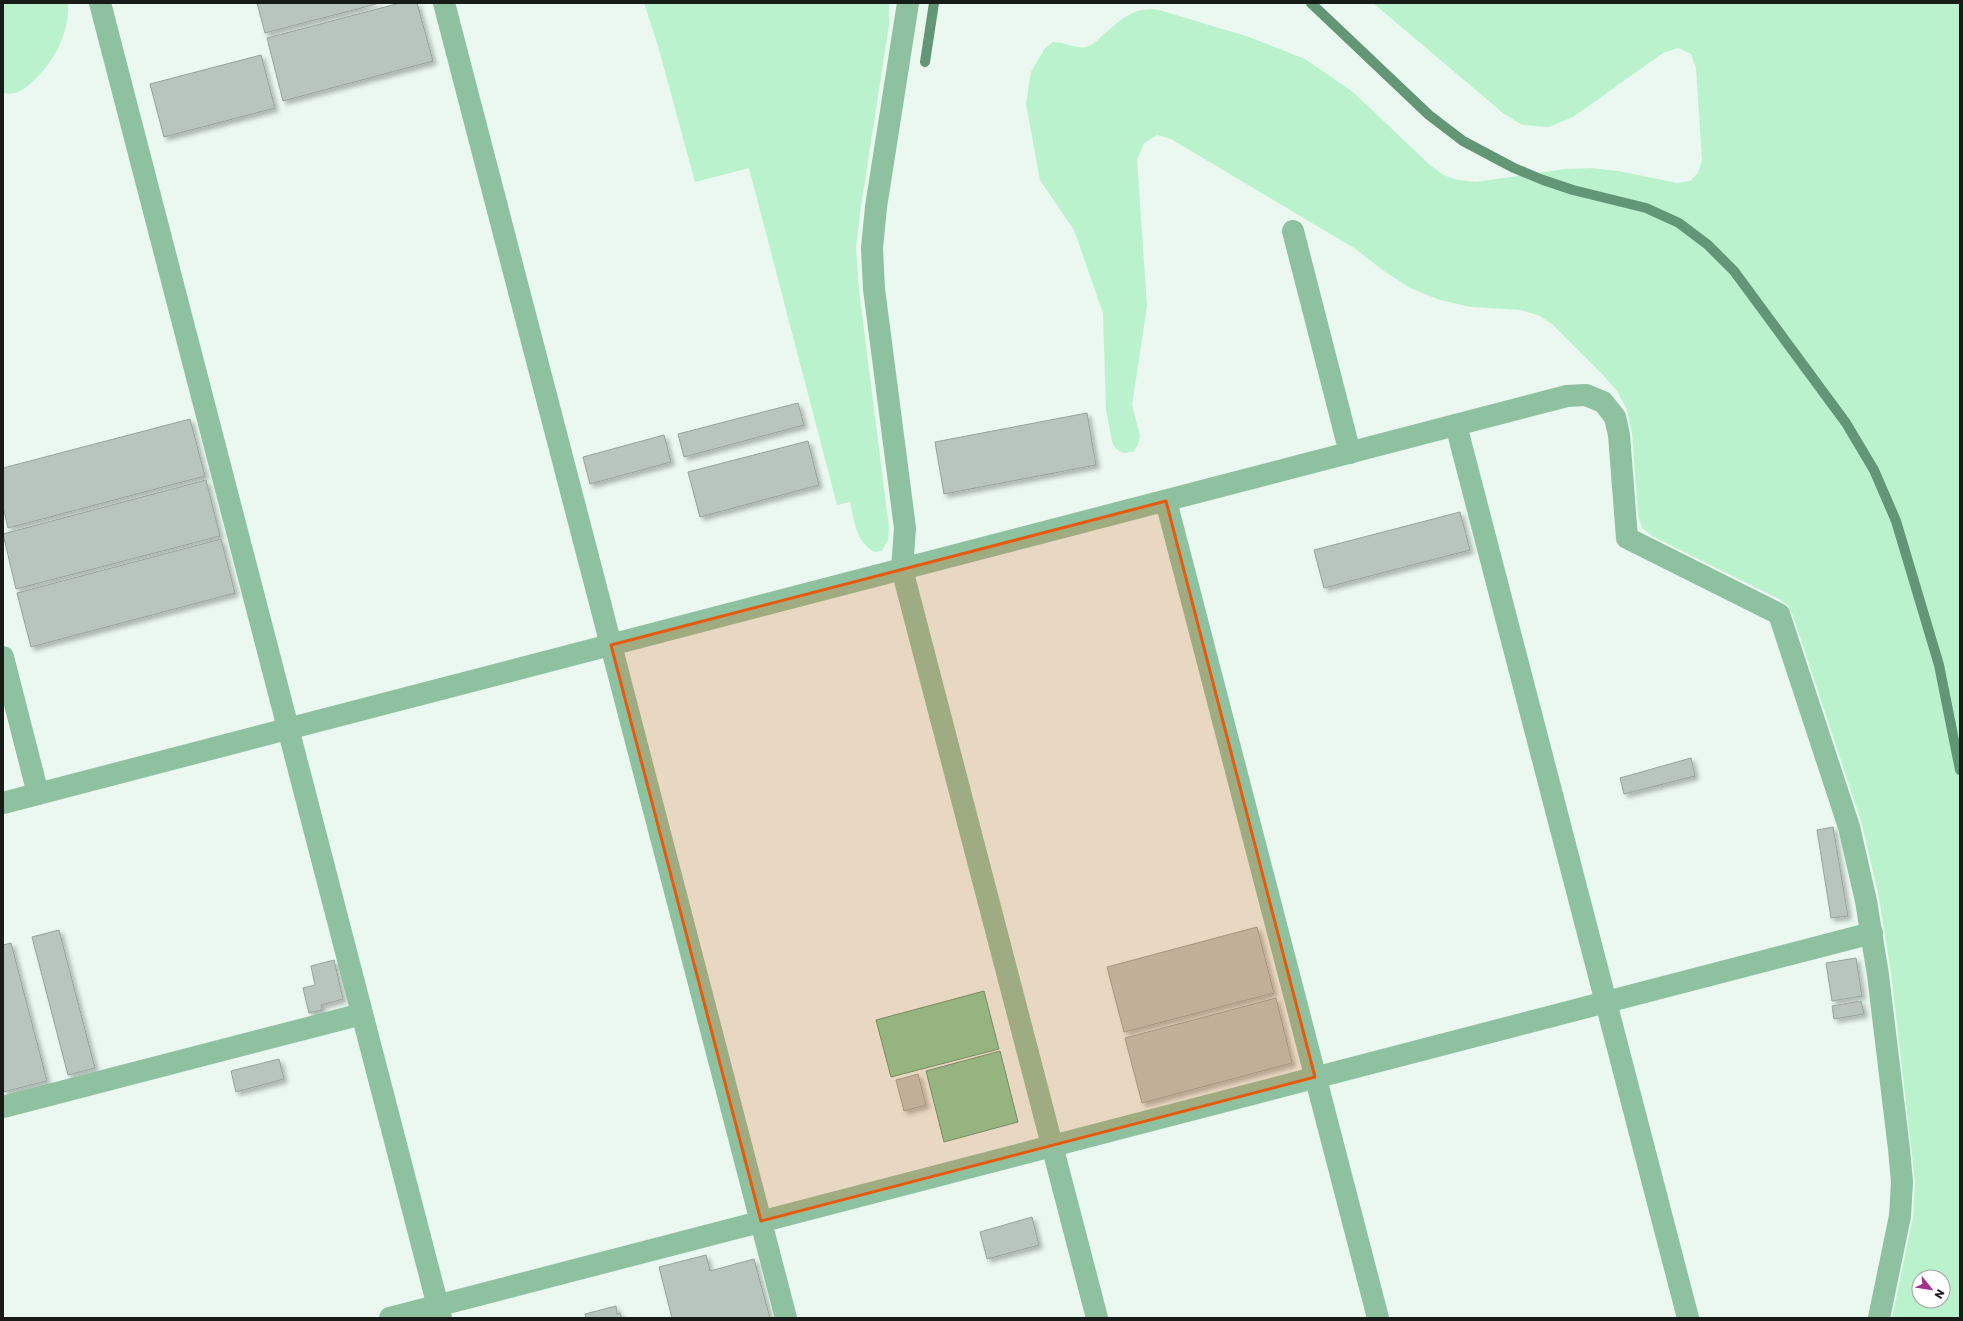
<svg xmlns="http://www.w3.org/2000/svg" width="1963" height="1321" font-family="Poppins,sans-serif">
	<style>
		.green { fill: #baf2ce; fill-rule: evenodd }
		.water { fill: #81cb9e; stroke: #629676 }
		.lines { fill: none; stroke-linecap: round; stroke-linejoin: round }
		.stream { stroke: #629676; stroke-width: 10 }
		.building { fill: #b8c5bc; stroke: #97a39b; filter: url(#shadow) }
		.street { stroke: #8ec1a0; stroke-width: 22 }
		.marked { fill: #e8590c; fill-opacity: 0.2; stroke: #e8590c; stroke-width: 3; stroke-linejoin: round }
	</style>
	<defs>
		<filter id="shadow"><feDropShadow dx="3.5" dy="3.5" stdDeviation="2" flood-color="#0004"/></filter>
	</defs>
	<rect width="100%" height="100%" fill="#eaf8ef"/>
	<!-- green -->
	<g class="green">
		<path d="M3,3H68C70,33 53,64 31,83C24,90 13,96 3,93Z"/>
		<path d="M644,3H889V25L861,206L856,248L859,290L889,528L888,540L882,551L874,552C855,540 855,523 850,502L837,505L749,168L695,182L658,46Z"/>
		<path d="M1373,3H1960V1318H1892L1913,1217L1915,1182L1891,973L1879,898L1862,824L1793,616L1788,606L1779,599L1652,536L1642,528L1638,515L1632,433L1627,410L1617,391L1602,374L1552,324L1538,315L1521,310L1471,307L1440,300L1410,288L1384,271L1354,248L1171,139L1157,135L1144,143L1137,160L1147,306L1132,405L1140,436L1138,445L1133,452L1123,453L1116,449L1112,442L1106,409L1103,313L1074,230L1040,180L1026,104L1031,72L1045,48L1053,42C1064,42 1076,49 1087,47C1092,45 1098,40 1102,36C1121,20 1133,6 1159,10L1249,37L1305,59L1353,92L1430,165L1443,175L1458,180L1476,182L1565,169L1591,168L1618,171L1677,183L1690,181L1698,173L1702,160L1696,68L1691,54L1678,48L1663,53L1573,117L1549,127L1522,125L1503,113ZM1919,1277H1943V1301H1919Z"/>
	</g>
	<!-- water -->
	<g class="water">
		<path d="M984,991L999,1049L891,1077L876,1020Z"/>
		<path d="M1000,1051L1018,1122L944,1142L926,1071Z"/>
	</g>
	<g class="lines">
		<!-- stream -->
		<g class="stream">
			<path d="M1311,3L1429,115L1463,141L1514,168L1543,180L1573,190L1646,208L1679,223L1708,245L1734,271L1846,423L1874,470L1896,521L1939,665L1960,770"/>
			<path d="M925,62L934,3"/>
		</g>
	</g>
	<!-- building -->
	<g class="building">
		<path d="M257,3H380L265,33Z"/>
		<path d="M400,3H417L433,61L283,101L267,38Z"/>
		<path d="M261,55L275,108L164,137L150,84Z"/>
		<path d="M798,403L804,425L684,457L678,434Z"/>
		<path d="M1087,413L1096,465L944,494L935,442Z"/>
		<path d="M190,419L205,476L8,528L3,507V468Z"/>
		<path d="M664,435L671,462L590,484L583,457Z"/>
		<path d="M808,441L819,485L700,517L688,472Z"/>
		<path d="M206,480L220,536L16,589L3,534Z"/>
		<path d="M1460,512L1470,550L1324,588L1314,550Z"/>
		<path d="M221,539L235,593L31,647L17,593Z"/>
		<path d="M1691,758L1695,776L1624,794L1620,778Z"/>
		<path d="M1833,827L1848,916L1831,918L1817,830Z"/>
		<path d="M1257,927L1274,993L1124,1032L1107,967Z"/>
		<path d="M59,930L95,1068L68,1075L32,937Z"/>
		<path d="M11,943L47,1081L3,1092V945Z"/>
		<path d="M1856,958L1862,996L1832,1001L1826,963Z"/>
		<path d="M334,960L343,999L321,1005L322,1010L309,1013L303,988L315,985L311,966Z"/>
		<path d="M1276,998L1292,1063L1142,1103L1125,1038Z"/>
		<path d="M1861,1001L1864,1014L1834,1019L1832,1006Z"/>
		<path d="M279,1059L284,1079L236,1092L231,1071Z"/>
		<path d="M918,1074L926,1105L904,1111L896,1080Z"/>
		<path d="M1032,1217L1039,1245L987,1259L980,1232Z"/>
		<path d="M706,1255L710,1271L754,1259L770,1318H672L659,1267Z"/>
		<path d="M616,1306L617,1314L620,1313L622,1318H586L585,1314Z"/>
	</g>
	<g class="lines">
		<!-- street -->
		<g class="street">
			<path d="M100,3L441,1318"/>
			<path d="M444,3L786,1318"/>
			<path d="M908,3L876,207L872,248L874,289L905,528L902,569L1097,1318"/>
			<path d="M1293,231L1350,453"/>
			<path d="M1456,425L1688,1318"/>
			<path d="M1166,501L1378,1318"/>
			<path d="M3,657L38,794"/>
			<path d="M3,803L1567,396L1586,395L1603,402L1615,417L1619,435L1627,538L1779,614L1849,827L1866,901L1878,975L1899,1149L1902,1182L1900,1216L1879,1318"/>
			<path d="M3,1107L362,1014"/>
			<path d="M390,1318L1872,933"/>
		</g>
	</g>
	<!-- marked area -->
	<path class="marked" d="M1166,501L1315,1077L761,1221L611,645Z"/>
	<!-- border -->
	<rect width="1963" height="1321" fill="none" stroke="#181c19" stroke-width="8"/>
	<!-- north arrow -->
	<g transform="translate(1931 1289) rotate(120)"><circle r="19" fill="#ffffff" stroke="#a3a4a3"/>
	<path d="M0-3L7 15L0 10L-7 15Z" fill="#a3328e"/>
	<text y="-6" font-size="11" font-weight="bold" text-anchor="middle" fill="#181c19">N</text>
	</g>
</svg>
